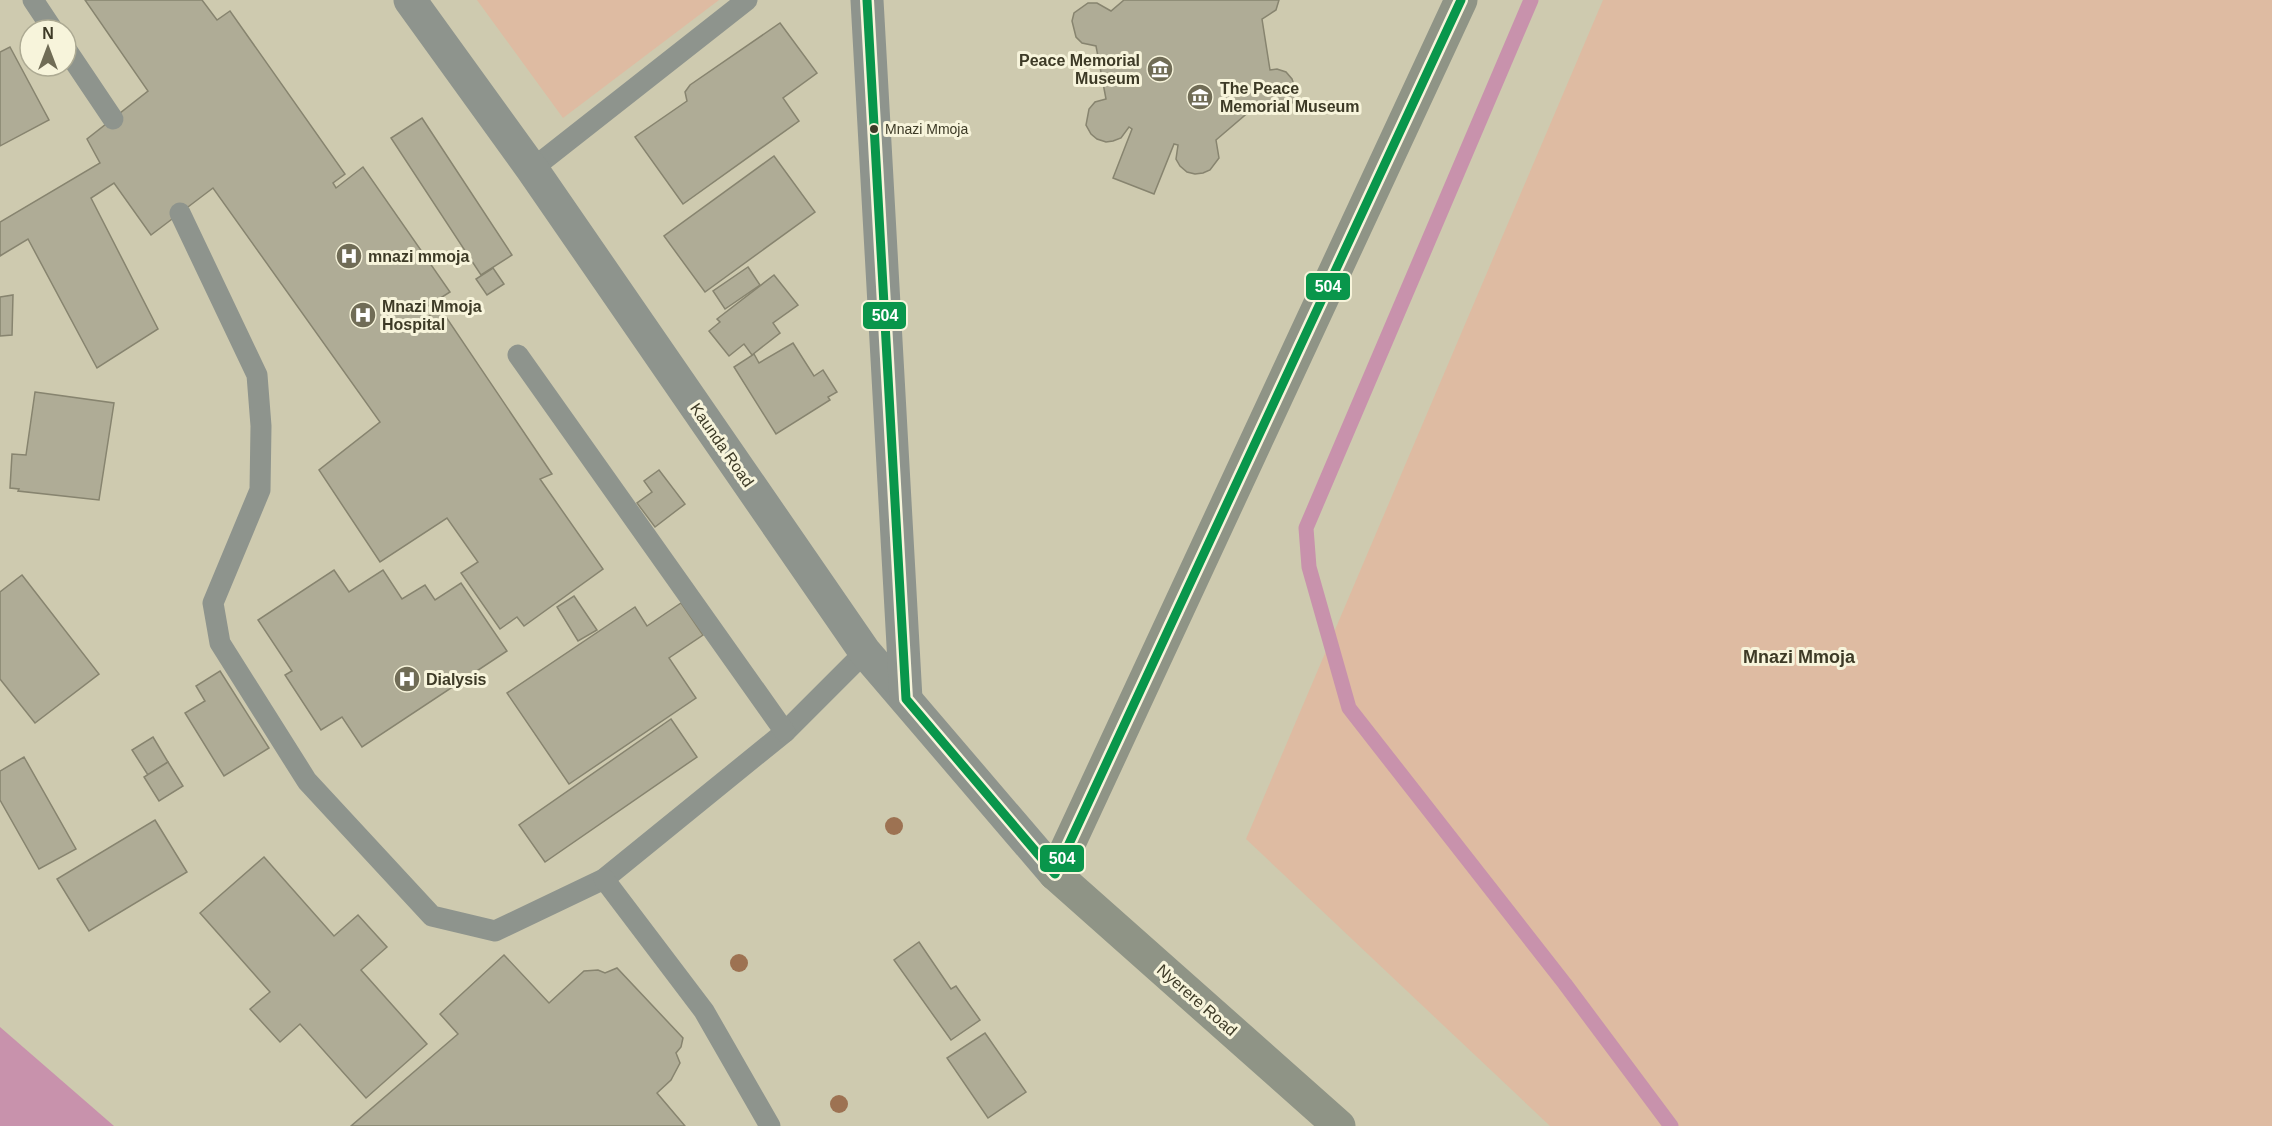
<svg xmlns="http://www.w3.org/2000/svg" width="2272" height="1126" font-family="Arial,sans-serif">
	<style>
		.green { fill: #debba2 }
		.water { fill: #c892ac }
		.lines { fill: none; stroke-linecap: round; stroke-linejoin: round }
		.stream { stroke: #c892ac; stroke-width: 15 }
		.building { fill: #afac96; stroke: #87846f; stroke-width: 1.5 }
		.lane { stroke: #8e948d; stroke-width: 21 }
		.street { stroke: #8e948d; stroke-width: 33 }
		.primary { stroke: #8f9486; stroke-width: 33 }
		.bus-1-casing { stroke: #f7f4db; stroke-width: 14 }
		.bus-1 { stroke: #09964b; stroke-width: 9 }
		.tree { fill: #9d7252 }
		.bus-dot { fill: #3d3a26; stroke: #f7f4db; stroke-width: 2 }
		.labels { text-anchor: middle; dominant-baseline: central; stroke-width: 6; stroke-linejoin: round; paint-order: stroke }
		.bus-label { font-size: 14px; fill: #3d3a26; stroke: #f7f4db; text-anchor: start }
		.poi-label { font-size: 16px; font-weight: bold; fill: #3d3a26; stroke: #f7f4db; text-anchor: start }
		.street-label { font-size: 16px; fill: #3d3a26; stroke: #f7f4db }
		.neighbourhood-label { font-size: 18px; font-weight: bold; fill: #3d3a26; stroke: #f7f4db }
		.line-badge { stroke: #f7f4db; stroke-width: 2 }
		.badge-label { font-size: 16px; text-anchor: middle; font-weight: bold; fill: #fff }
	</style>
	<rect width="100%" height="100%" fill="#cecaaf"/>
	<!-- green -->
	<g class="green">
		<path d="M477,0H719L563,118Z"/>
		<path d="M1603,0H2272V1126H1550L1246,839Z"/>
	</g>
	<!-- water -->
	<path class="water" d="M0,1027L114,1126H0Z"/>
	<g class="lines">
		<!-- stream -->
		<path class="stream" d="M1531,0L1306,528L1309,567L1349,708L1565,984L1671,1126"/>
	</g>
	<!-- building -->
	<g class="building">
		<path d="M85,0H202L217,20L230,11L345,174L333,183L336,188L363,167L450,292L420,311L425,319L440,308L552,474L540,479L603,569L524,626L517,617L500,629L461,573L478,562L447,518L380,562L319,470L380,422L213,188L151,235L114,183L91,198L158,329L97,368L28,239L0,256V222L100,163L87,139L148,91Z"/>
		<path d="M1124,0H1279L1276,10L1262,19L1270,70L1277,69L1286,72L1292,79L1295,88V96L1292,103L1286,109L1271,113L1257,105L1216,140L1219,158L1210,170L1203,173L1195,174L1187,172L1180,166L1176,159L1178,145L1174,144L1154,194L1113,178L1132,129L1129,127L1121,138L1113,141L1106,142L1097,139L1091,134L1086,125L1089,109L1095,102L1106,99L1096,46L1082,43L1076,37L1072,21L1074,13L1088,3H1097L1111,11Z"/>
		<path d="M780,23L817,73L783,98L799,121L683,204L635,137L687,101L685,92L690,85Z"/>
		<path d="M10,47L49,120L0,146V52Z"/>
		<path d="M422,118L512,255L481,275L391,138Z"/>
		<path d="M774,156L815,212L705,292L664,236Z"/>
		<path d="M748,267L760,285L725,309L713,291Z"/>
		<path d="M493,268L504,284L487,295L476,279Z"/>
		<path d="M774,275L798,305L773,323L780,333L752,355L744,344L729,356L709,331L720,322L717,319Z"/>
		<path d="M13,295L12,335L0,336V297Z"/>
		<path d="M793,343L814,376L823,370L837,392L828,397L830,400L776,434L734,367L754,354L759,363Z"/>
		<path d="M35,392L114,403L99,500L18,491L19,489L10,488L12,454L26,455Z"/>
		<path d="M659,470L685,504L655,527L637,503L652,492L644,481Z"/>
		<path d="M334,570L349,592L383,570L402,599L425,585L435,600L461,583L507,651L362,747L342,717L321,730L285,675L292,671L258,620Z"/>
		<path d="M22,575L99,674L35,723L0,679V592Z"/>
		<path d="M574,596L597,630L578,641L557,607Z"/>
		<path d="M681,603L703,635L669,658L696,698L569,784L507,693L635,607L647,626Z"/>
		<path d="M220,671L269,748L224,776L185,713L205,701L196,686Z"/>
		<path d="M671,719L697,757L545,862L519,825Z"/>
		<path d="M153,737L168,762L148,775L132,750Z"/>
		<path d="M24,757L76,849L39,869L0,800V771Z"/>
		<path d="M168,762L183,786L159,801L144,777Z"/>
		<path d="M155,820L187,872L89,931L57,879Z"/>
		<path d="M264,857L334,936L358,915L387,947L361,970L427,1044L366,1098L300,1024L280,1042L250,1009L270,992L200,913Z"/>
		<path d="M919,942L951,989L956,986L980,1020L951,1040L894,960Z"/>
		<path d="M504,955L549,1003L584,971L598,970L605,973L617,968L683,1038L681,1047L676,1053L680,1063L671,1080L657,1093L685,1126H351L458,1034L440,1014Z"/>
		<path d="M985,1033L1026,1092L988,1118L947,1058Z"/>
	</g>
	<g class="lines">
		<!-- lane -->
		<g class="lane">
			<path d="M33,0L53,30"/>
			<path d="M66,49L113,119"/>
			<path d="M532,169L747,0"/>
			<path d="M180,213L257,375L261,426L260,490L213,603L220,643L307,781L432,916L495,931L604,879L785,732L865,652"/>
			<path d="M518,355L785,732"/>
			<path d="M604,879L704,1011L770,1126"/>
		</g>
		<!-- street -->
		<g class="street">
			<path d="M410,0L532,169L865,652L1055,874"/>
			<path d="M867,0L906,699"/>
		</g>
		<!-- primary -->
		<path class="primary" d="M1339,1126L1055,874L1461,0"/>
		<defs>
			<path id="bus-1" d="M867,0L906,699L1055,874L1461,0"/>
		</defs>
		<!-- bus-1 casing -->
		<use href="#bus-1" class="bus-1-casing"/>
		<!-- bus-1 -->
		<use href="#bus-1" class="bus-1"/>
	</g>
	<!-- trees -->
	<g class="tree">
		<circle cx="894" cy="826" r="9"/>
		<circle cx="739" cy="963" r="9"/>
		<circle cx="839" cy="1104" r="9"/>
	</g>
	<!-- icons -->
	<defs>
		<symbol id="museum-disc" viewBox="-11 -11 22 22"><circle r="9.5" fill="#706c56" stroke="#f7f4db"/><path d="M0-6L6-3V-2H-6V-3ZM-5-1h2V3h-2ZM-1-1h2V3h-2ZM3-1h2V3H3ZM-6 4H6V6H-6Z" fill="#fff"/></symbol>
		<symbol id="hospital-disc" viewBox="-11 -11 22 22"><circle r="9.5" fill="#706c56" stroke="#f7f4db"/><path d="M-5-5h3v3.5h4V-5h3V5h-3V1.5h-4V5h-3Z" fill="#fff"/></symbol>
	</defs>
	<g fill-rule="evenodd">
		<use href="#museum-disc" x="1145" y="54" width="30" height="30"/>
		<use href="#museum-disc" x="1185" y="82" width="30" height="30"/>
		<use href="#hospital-disc" x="334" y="241" width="30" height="30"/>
		<use href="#hospital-disc" x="348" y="300" width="30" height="30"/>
		<use href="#hospital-disc" x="392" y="664" width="30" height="30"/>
	</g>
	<!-- markers -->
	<circle class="bus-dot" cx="874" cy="129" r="5"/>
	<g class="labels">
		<!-- bus labels -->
		<g class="bus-label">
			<text x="885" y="129">Mnazi Mmoja</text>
		</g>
		<!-- poi labels -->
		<g class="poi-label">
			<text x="1140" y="60" text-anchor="end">Peace Memorial<tspan x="1140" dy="18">Museum</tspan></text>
			<text x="1220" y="88">The Peace<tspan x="1220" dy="18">Memorial Museum</tspan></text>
			<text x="368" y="256">mnazi mmoja</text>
			<text x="382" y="306">Mnazi Mmoja<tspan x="382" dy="18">Hospital</tspan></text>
			<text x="426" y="679">Dialysis</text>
		</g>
		<!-- street labels -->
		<g class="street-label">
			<text transform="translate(722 445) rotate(55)">Kaunda Road</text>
			<text transform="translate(1197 1000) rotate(41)">Nyerere Road</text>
		</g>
		<!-- neighbourhood labels -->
		<g class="neighbourhood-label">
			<text x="1799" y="657">Mnazi Mmoja</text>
		</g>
	</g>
	<g class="line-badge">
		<rect x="1305" y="272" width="46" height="29" rx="6" fill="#09964b"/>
		<rect x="862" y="301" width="45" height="29" rx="6" fill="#09964b"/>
		<rect x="1039" y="844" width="46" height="29" rx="6" fill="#09964b"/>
	</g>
	<g class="badge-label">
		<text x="1328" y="292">504</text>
		<text x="885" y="321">504</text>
		<text x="1062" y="864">504</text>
	</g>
	<!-- north arrow -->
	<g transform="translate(48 48)"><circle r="28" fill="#f7f4db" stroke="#adaa93" stroke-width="1.5"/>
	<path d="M0-4.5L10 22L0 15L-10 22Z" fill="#706c56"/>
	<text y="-9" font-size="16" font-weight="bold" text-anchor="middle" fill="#3d3a26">N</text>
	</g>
</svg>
